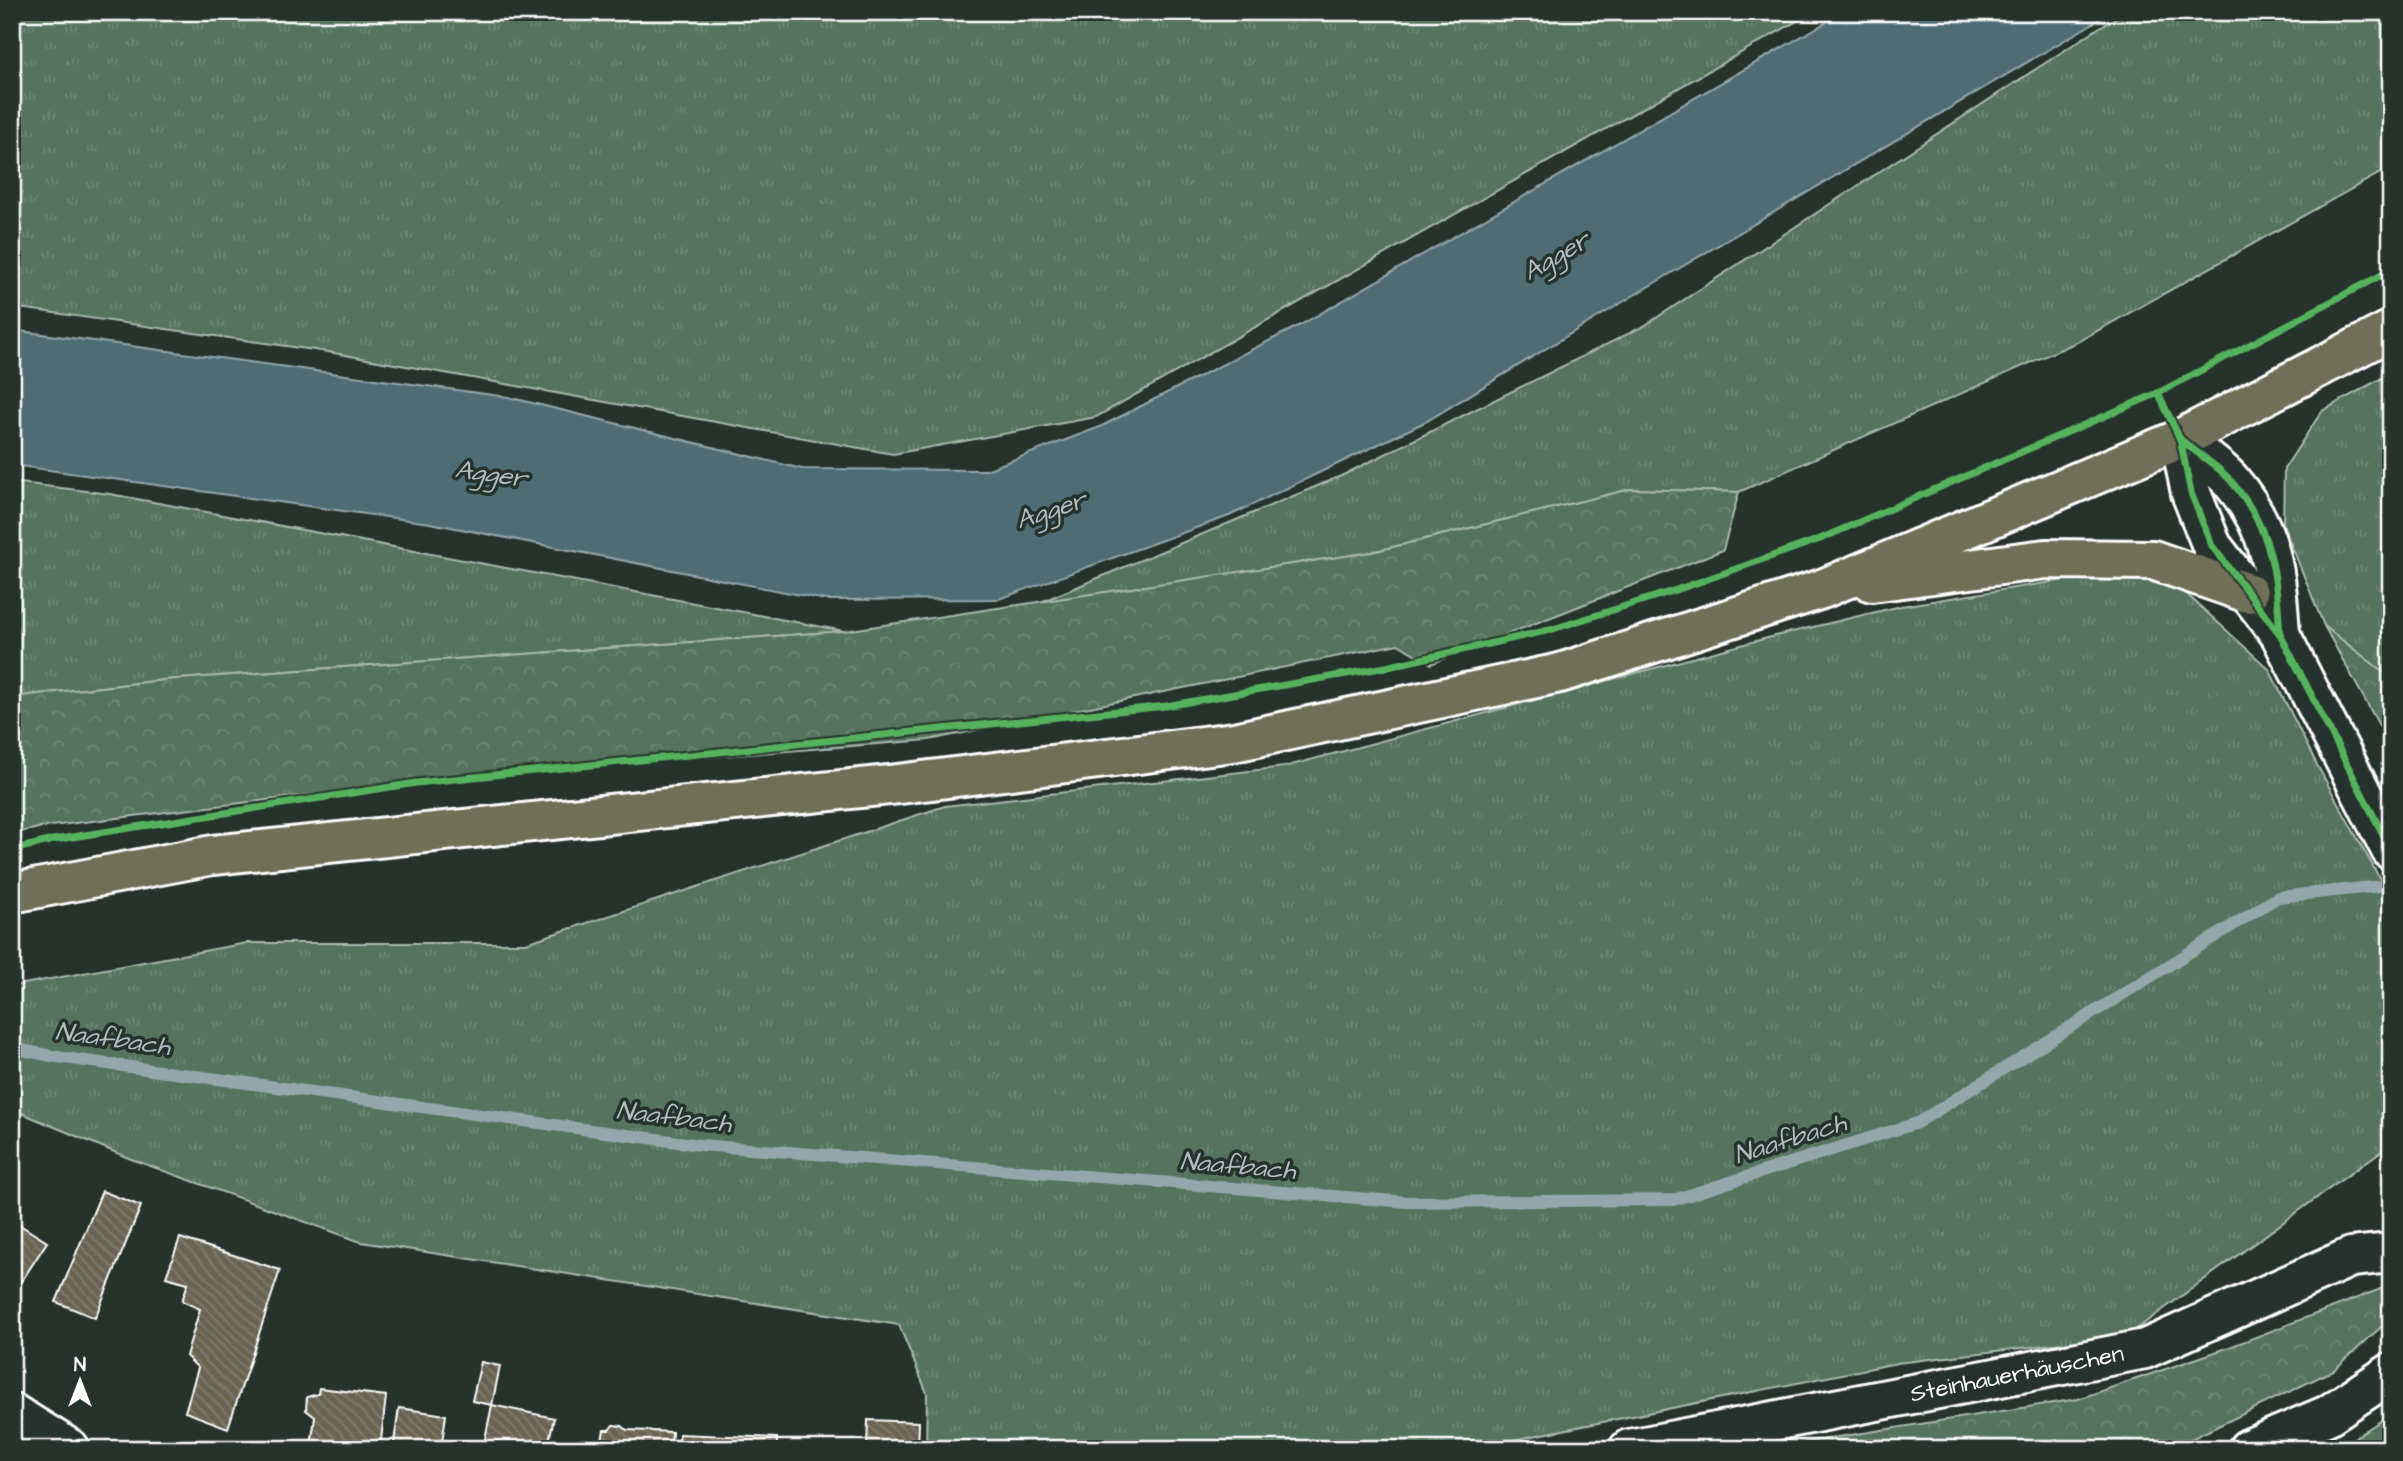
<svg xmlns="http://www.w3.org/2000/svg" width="2403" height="1461" font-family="'Architects Daughter',sans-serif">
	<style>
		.grass { fill: url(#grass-tufts); stroke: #aab9ae; stroke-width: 2 }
		.forest { fill: url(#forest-crowns); stroke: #aab9ae; stroke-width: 2 }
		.water { fill: #4f6c75; stroke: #95a7ac; stroke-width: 2 }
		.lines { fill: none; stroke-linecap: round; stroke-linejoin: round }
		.stream { stroke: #95a7ac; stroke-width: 12 }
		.building { fill: url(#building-back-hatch); stroke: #fff; stroke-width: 2 }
		.street-casing { stroke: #fff; stroke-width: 44 }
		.secondary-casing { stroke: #fff; stroke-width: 44 }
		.primary-casing { stroke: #fff; stroke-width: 44 }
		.street { stroke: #26332d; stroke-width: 38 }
		.secondary { stroke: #26332d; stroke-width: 38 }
		.primary { stroke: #706f59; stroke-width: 38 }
		.cycleway-casing { stroke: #26332d; stroke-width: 11 }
		.cycleway { stroke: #56b35d; stroke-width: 7 }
		.labels { text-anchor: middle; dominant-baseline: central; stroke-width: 7; stroke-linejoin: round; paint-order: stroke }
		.street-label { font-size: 24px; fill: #fff; stroke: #26332d }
		.water-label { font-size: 26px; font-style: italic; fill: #b0bdc1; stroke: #26332d }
	</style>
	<defs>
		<pattern id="grass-tufts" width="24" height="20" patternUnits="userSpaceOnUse" patternTransform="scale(1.75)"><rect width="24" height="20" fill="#54735d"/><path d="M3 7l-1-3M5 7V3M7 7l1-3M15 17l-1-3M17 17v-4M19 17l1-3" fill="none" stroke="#6e8875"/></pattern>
		<pattern id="forest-crowns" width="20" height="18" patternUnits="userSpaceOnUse" patternTransform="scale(1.75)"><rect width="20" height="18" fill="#54735d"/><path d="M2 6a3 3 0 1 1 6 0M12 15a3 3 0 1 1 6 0" fill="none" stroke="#6e8875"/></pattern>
		<pattern id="building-back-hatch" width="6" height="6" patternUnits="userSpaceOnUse" patternTransform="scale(1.75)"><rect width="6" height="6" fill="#6a6452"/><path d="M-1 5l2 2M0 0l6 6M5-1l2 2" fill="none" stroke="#807b6c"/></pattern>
	</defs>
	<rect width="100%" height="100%" fill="#26332d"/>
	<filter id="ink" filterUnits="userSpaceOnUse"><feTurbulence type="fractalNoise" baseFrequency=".0143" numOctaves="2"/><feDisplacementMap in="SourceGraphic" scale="14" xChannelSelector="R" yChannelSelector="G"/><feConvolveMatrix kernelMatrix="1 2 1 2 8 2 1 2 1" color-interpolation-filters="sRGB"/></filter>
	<g filter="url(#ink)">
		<!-- grass -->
		<g class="grass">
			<path d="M12,12H1813L1096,417L893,454L328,352L12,307Z"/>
			<path d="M2126,12H2391V167L2077,342L1739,492L1631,489L1372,552L1041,602L1341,476L1644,326L2100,27Z"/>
			<path d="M2391,373V678L2324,626L2283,524L2284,469L2322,411Z"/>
			<path d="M12,482L110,494L844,631L164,680L12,697Z"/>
			<path d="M2108,573L2180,588L2269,669L2317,765L2391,899V1144L2128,1335L1897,1363L1468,1449H926L927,1393L899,1325L361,1242L131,1159L12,1109V986L247,943H526L945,806L1284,767L1771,637L1901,606Z"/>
		</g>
		<!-- forest -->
		<g class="forest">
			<path d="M1631,489L1739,492L1723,550L1431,664L1398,644L929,740L466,776L43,827L12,834V697L164,680L844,631L1372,552Z"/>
			<path d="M2324,626L2391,678V747Z"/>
			<path d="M2391,1285V1318L2334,1370L2189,1440L2152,1449H1762L2078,1399L2227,1348Z"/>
			<path d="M2391,1414L2390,1449H2337Z"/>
		</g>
		<!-- water -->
		<path class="water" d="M1844,12H2112L1641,291L1427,421L1229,516L999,599L826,600L430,523L12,465V330L508,397L802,469L986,470L1100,427L1302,324Z"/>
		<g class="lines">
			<!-- stream -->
			<path class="stream" d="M12,1048L57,1057L700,1145L1407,1202L1673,1200L1917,1123L2278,897L2391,885"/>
		</g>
		<!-- building -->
		<g class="building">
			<path d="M102,1191L141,1206L95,1318L56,1302Z"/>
			<path d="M12,1220L47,1242L12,1296Z"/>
			<path d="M180,1238L280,1270L228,1428L185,1412L198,1368L186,1356L200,1309L182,1301L188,1283L166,1277Z"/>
			<path d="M481,1362L500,1366L492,1405L472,1401Z"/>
			<path d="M319,1388L386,1396L380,1449H330L311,1446L315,1417L306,1410L307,1397L318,1394Z"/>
			<path d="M492,1405L554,1418L547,1449H483Z"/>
			<path d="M399,1408L446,1415L441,1449H393Z"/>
			<path d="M868,1420L919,1422L918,1449H867Z"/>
			<path d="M613,1425L622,1426L627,1430L672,1432L671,1449H600L604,1430H609Z"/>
			<path d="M679,1434L777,1438V1449H679Z"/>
			<path d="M464,1441L484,1446L483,1449H462Z"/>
		</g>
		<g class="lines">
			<defs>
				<g id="street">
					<path d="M12,1413L70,1449"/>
					<path d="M1629,1449L2145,1349L2351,1257L2391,1253"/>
					<path d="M2248,1449L2328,1415L2391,1373"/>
				</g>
				<g id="secondary">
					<path d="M2180,439L2191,493L2212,546L2280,634L2391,850"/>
					<path d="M2180,439C2196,453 2217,465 2231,481C2273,530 2276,573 2280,634"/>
				</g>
				<g id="primary">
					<path d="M1872,582L2046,559L2153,560L2248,593"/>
					<path d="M12,893L213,855L899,784L1234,742L1560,673L1822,589L2180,439L2391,330"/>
				</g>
			</defs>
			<!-- street casing -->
			<use href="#street" class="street-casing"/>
			<!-- secondary casing -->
			<use href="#secondary" class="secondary-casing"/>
			<!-- primary casing -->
			<use href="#primary" class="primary-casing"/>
			<!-- street -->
			<use href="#street" class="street"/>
			<!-- secondary -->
			<use href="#secondary" class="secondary"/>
			<!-- primary -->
			<use href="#primary" class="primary"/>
			<defs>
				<g id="cycleway">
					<path d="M2158,393L2180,439L2191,493L2212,546L2280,634L2391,850"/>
					<path d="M2180,439C2196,453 2217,465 2231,481C2273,530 2276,573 2280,634"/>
					<path d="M12,850L53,840L416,783L1166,706L1386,667L1550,630L1685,587L1820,539L2158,393L2391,270"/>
				</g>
			</defs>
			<!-- cycleway casing -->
			<use href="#cycleway" class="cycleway-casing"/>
			<!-- cycleway -->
			<use href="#cycleway" class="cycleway"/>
		</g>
	</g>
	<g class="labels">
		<!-- street labels -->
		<g class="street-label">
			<text transform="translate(2017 1374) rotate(-11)">Steinhauerhäuschen</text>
		</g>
		<!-- water labels -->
		<g class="water-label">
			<text transform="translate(1556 256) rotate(-30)">Agger</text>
			<text transform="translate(491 474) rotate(8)">Agger</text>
			<text transform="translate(1051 510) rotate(-18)">Agger</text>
			<text transform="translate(113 1039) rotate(8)">Naafbach</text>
			<text transform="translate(674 1117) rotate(7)">Naafbach</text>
			<text transform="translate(1790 1139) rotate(-17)">Naafbach</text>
			<text transform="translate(1238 1166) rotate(5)">Naafbach</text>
		</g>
	</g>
	<!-- margin -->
	<rect width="2403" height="1461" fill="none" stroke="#26332d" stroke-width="42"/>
	<rect x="21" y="21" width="2361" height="1419" fill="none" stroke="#fff" stroke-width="2.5" filter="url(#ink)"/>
	<!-- north arrow -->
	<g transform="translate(80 1381)" stroke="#26332d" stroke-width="5" paint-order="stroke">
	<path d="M0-5L12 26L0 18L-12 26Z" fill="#ffffff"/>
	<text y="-10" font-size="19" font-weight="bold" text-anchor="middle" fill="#ffffff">N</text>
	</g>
</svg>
